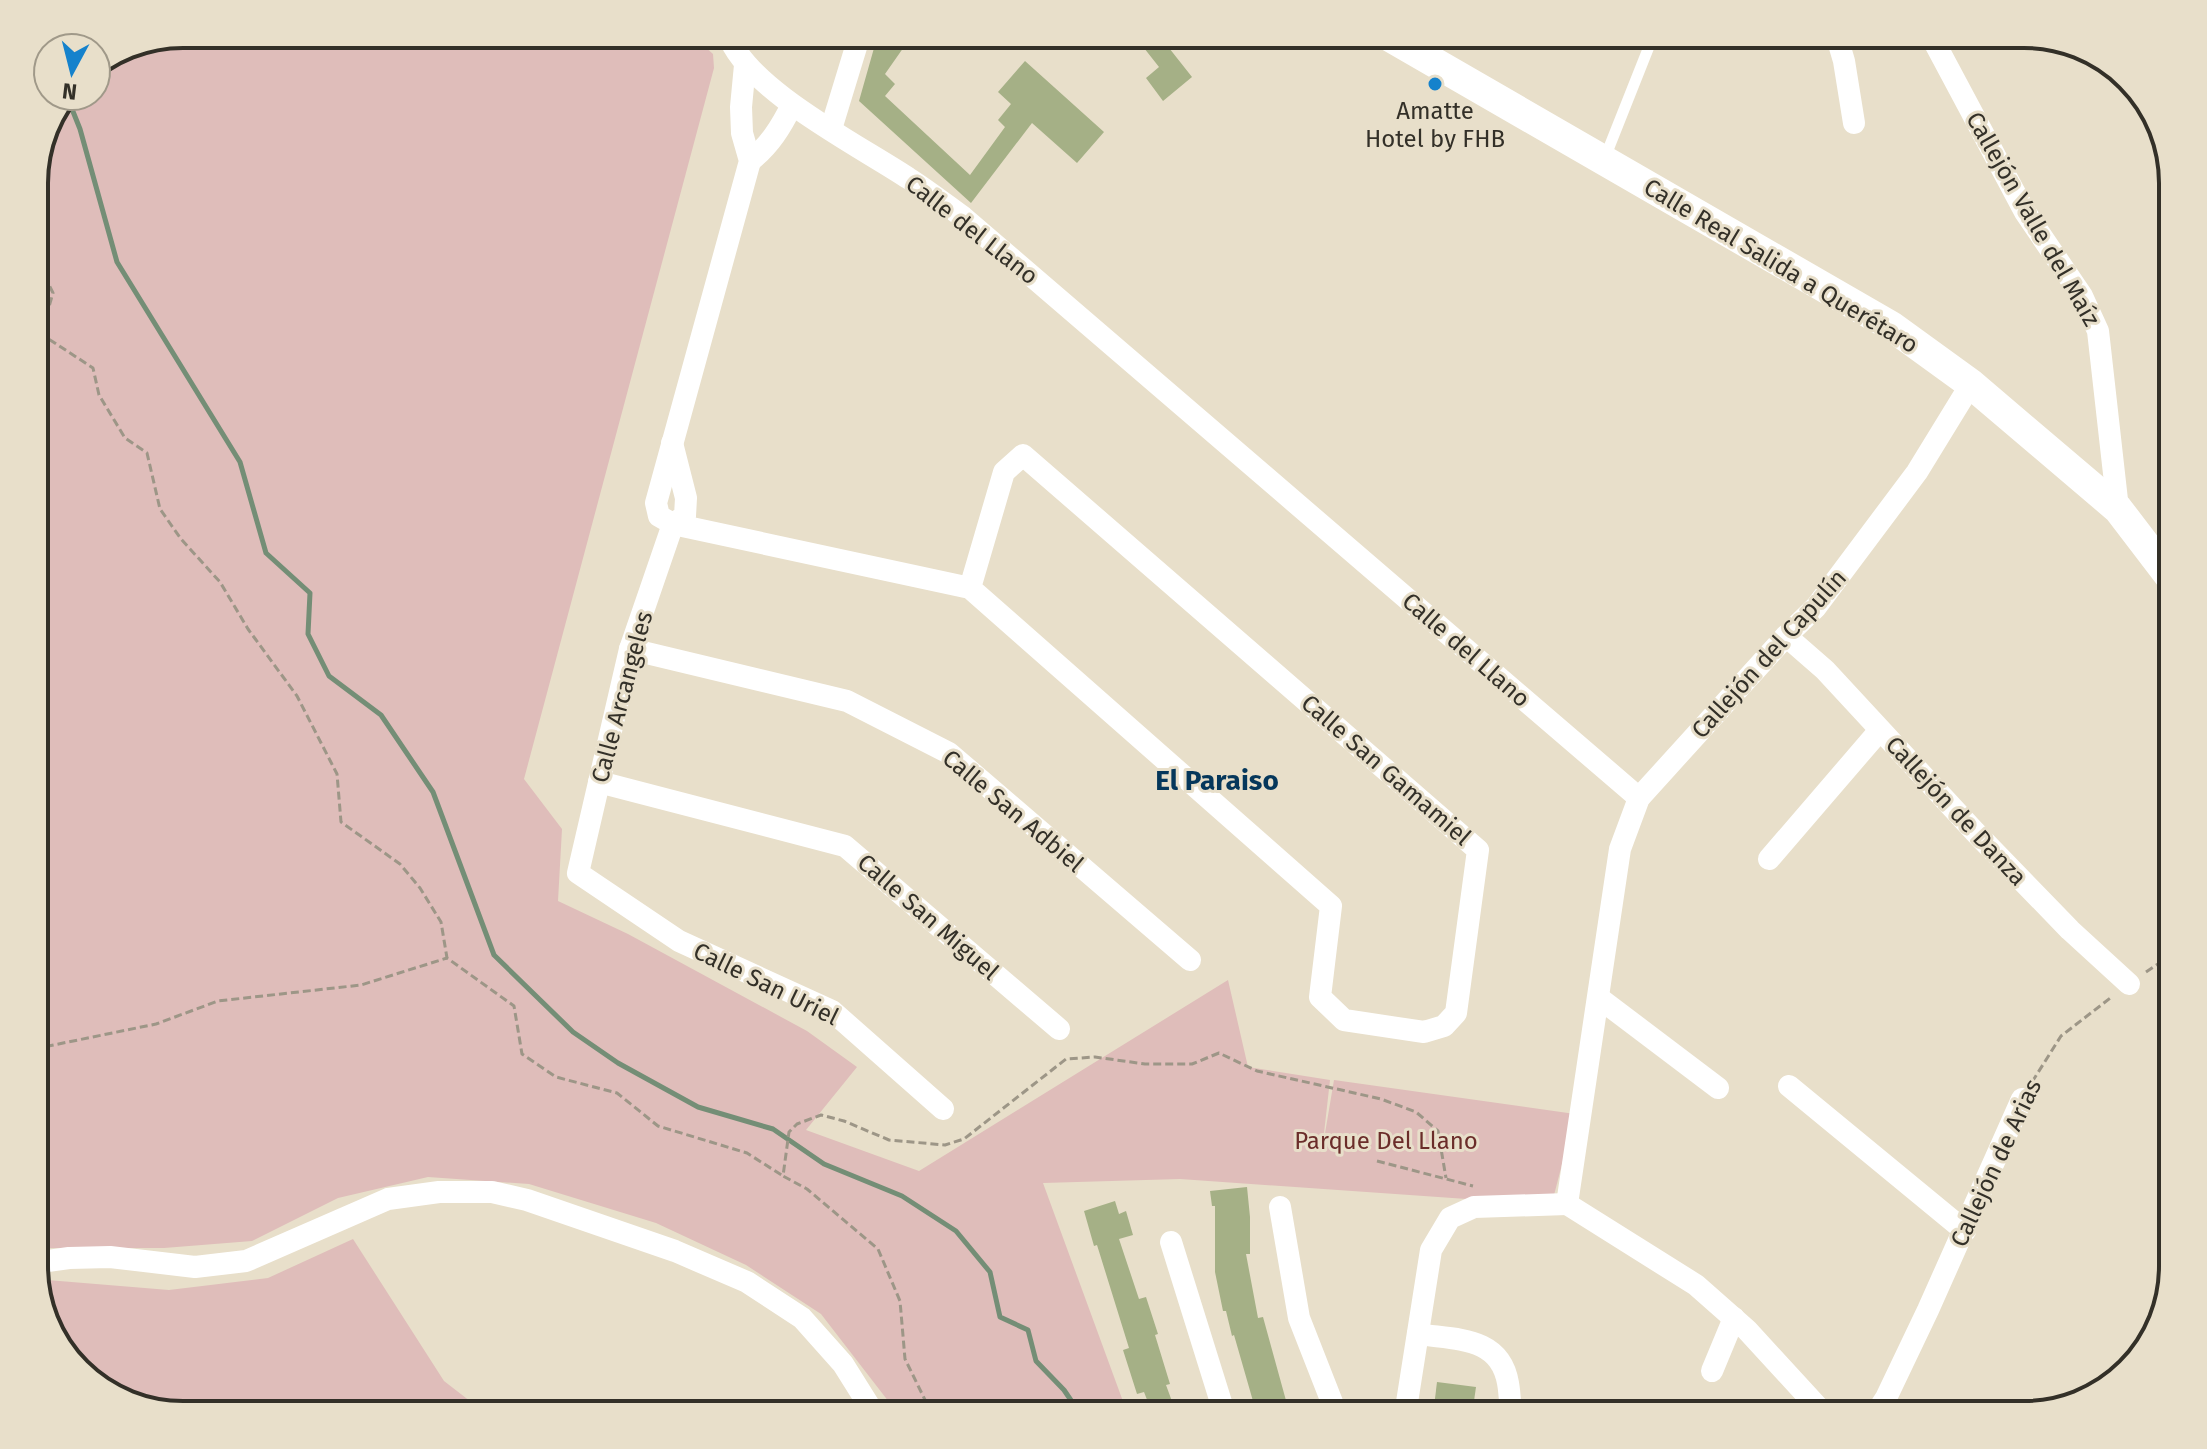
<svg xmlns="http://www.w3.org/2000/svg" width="2207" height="1449" font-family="'Fira Sans',sans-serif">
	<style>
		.green { fill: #dfbdba }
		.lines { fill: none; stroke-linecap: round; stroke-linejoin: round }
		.stream { stroke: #748e76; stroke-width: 5 }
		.building { fill: #a5b086 }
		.path { stroke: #9d9687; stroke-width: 3; stroke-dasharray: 8 4; stroke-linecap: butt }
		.lane { stroke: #fff; stroke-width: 11 }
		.street { stroke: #fff; stroke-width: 22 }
		.secondary { stroke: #fff; stroke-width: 30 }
		.poi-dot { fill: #1582cc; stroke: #e8dfca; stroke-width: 3 }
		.labels { text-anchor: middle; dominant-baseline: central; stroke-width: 6; stroke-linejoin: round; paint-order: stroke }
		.poi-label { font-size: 24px; fill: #333028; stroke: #e8dfca }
		.street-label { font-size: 24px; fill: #333028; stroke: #e8dfca }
		.park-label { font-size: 24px; fill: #6b2d2a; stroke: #e8dfca }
		.quarter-label { font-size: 28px; font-weight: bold; fill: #05375b; stroke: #e8dfca }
		.rim { fill: none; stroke: #333028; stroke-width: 4 }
	</style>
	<rect width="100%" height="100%" fill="#e8dfca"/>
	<!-- green -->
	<g class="green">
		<path d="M183,34H691L713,54L714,68L524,779L562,829L558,901L628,934L807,1031L857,1067L806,1130L919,1171L1228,980L1248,1067L1330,1080L1322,1151L1334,1080L1575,1114L1553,1199L1481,1200L1180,1179L1043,1183L1128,1415H899L821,1314L746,1265L656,1223L529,1184L428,1177L338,1198L252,1241L164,1248H47L34,1245V174L70,96H96V66L127,45Z"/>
		<path d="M353,1239L444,1381L488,1415H183L100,1390L54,1340L35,1279L169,1290L268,1278Z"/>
	</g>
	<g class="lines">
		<!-- stream -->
		<path class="stream" d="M68,99L80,129L117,262L240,462L266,553L310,593L308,634L329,676L381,715L433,792L494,955L573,1032L618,1063L698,1107L773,1129L824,1164L902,1196L956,1231L990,1272L1000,1317L1028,1330L1036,1361L1064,1390L1081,1415"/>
	</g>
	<!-- building -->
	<g class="building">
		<path d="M878,34H913L885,74L895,84L885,96L970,175L1005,127L998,120L1011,104L998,92L1025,61L1104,132L1077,163L1032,123L971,203L859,101Z"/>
		<path d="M1133,34H1158L1192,77L1163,101L1146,78L1159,67Z"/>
		<path d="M1247,1187L1250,1217V1254H1246L1258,1318L1263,1317L1290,1415H1257L1234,1335L1232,1336L1226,1311H1223L1215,1272V1206H1212L1210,1191Z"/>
		<path d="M1115,1201L1119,1214L1126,1211L1133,1235L1119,1239L1139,1299L1146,1297L1158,1334L1155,1335L1170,1384L1166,1385L1177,1415H1153L1144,1392L1137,1394L1123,1350L1129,1348L1097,1245L1094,1246L1084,1211Z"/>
		<path d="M1437,1382L1476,1387L1472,1415H1433Z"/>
	</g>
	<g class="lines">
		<!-- path -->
		<g class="path">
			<path d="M34,254L53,293L41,334L93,368L99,395L125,438L147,453L160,509L181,539L220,582L248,629L297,696L337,774L341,822L400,864L420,888L441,922L447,958L514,1006L522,1054L556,1077L617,1093L658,1126L747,1153L783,1176"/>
			<path d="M2146,972L2164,960L2173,957"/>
			<path d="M34,1049L156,1024L218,1001L361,985L447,958"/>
			<path d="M2032,1082L2061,1036L2113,996"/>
			<path d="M1377,1161L1473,1186"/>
			<path d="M929,1415V1408L905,1359L900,1301L878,1249L807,1189L783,1176L789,1132L797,1124L821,1115L844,1121L889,1140L945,1145L964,1139L1066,1059L1095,1057L1145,1064H1192L1219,1053L1257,1071L1381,1099L1416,1112L1438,1131L1446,1178"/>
		</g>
		<!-- lane -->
		<path class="lane" d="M1604,160L1654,34"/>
		<!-- street -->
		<g class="street">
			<path d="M728,34C745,88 860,146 908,178C927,190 945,204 963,217L1639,798"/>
			<path d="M1836,34L1844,61L1854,123"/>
			<path d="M1930,34L2025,212L2082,296L2098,331L2118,509"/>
			<path d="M745,65L741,107L742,133L750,161L656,503L659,516L673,524L970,588L1331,906L1320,997L1344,1020L1424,1032L1444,1026L1456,1013L1478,850L1023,455L1004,472L970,588"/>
			<path d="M831,129L860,34"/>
			<path d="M750,161C770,145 781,127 792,105"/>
			<path d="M672,443L686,498L685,516L673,524L630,649L578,873L679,941L832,1011L943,1109"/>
			<path d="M1786,636L1825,670L1975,832L2070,930L2129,984"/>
			<path d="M630,649L847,701L949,753L1190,960"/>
			<path d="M599,782L845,846L1059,1029"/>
			<path d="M1769,859L1880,730"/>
			<path d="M1599,998L1718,1088"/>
			<path d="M1789,1086L1965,1231"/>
			<path d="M1567,1204L1620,849L1639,798L1786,636L1816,607L1917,472L1971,384"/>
			<path d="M1567,1204L1696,1285L1747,1330L1825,1415"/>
			<path d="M1280,1207L1299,1318L1337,1415"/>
			<path d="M1171,1242L1225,1415"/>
			<path d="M34,1263L69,1258L110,1257L195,1267L246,1261L388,1199L439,1192H492L527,1200L675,1251L747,1282L802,1318L843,1364L875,1415"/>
			<path d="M1418,1334C1456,1340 1500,1336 1508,1383C1510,1394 1510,1405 1511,1415"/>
			<path d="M1712,1371L1734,1318"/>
			<path d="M1405,1415L1431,1250L1450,1218L1474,1207L1567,1204"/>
			<path d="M1875,1415L1886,1398L1928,1310L2022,1099"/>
		</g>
		<!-- secondary -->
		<path class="secondary" d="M1385,34L1891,326L1971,384L2118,509L2173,581"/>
	</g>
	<!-- markers -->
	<circle class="poi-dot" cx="1435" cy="84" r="8"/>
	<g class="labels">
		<!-- poi labels -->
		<g class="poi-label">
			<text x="1435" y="111">Amatte<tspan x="1435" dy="28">Hotel by FHB</tspan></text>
		</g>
		<!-- street labels -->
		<g class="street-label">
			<text transform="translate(2033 219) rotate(60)">Callejón Valle del Maíz</text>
			<text transform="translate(972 230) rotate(38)">Calle del Llano</text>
			<text transform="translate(1781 266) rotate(31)">Calle Real Salida a Querétaro</text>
			<text transform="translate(1466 650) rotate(41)">Calle del Llano</text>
			<text transform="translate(1769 654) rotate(-48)">Callejón del Capulín</text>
			<text transform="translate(622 697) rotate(-75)">Calle Arcangeles</text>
			<text transform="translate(1386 770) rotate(41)">Calle San Gamamiel</text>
			<text transform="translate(1013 811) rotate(40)">Calle San Adbiel</text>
			<text transform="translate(1956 811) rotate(47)">Callejón de Danza</text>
			<text transform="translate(928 917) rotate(41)">Calle San Miguel</text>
			<text transform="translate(766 984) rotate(26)">Calle San Uriel</text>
			<text transform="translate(1996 1163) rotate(-65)">Callejón de Arias</text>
		</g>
		<!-- park labels -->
		<g class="park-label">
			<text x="1386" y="1141">Parque Del Llano</text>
		</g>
		<!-- quarter labels -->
		<g class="quarter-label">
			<text x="1217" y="780">El Paraiso</text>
		</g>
	</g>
	<!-- crop -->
	<path d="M0 0H2207V1449H0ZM183 48H2024A135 135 0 0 1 2159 183V1266A135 135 0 0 1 2024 1401H183A135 135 0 0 1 48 1266V183A135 135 0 0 1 183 48Z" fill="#e8dfca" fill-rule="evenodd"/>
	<path class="rim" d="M183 48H2024A135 135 0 0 1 2159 183V1266A135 135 0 0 1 2024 1401H183A135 135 0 0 1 48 1266V183A135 135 0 0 1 183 48Z"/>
	<!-- north arrow -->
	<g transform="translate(72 72) rotate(187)"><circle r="38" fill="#e8dfca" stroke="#a09989" stroke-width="2"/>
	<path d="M0-6L14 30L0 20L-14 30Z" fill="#1582cc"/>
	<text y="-12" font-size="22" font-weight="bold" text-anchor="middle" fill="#333028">N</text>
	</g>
</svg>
